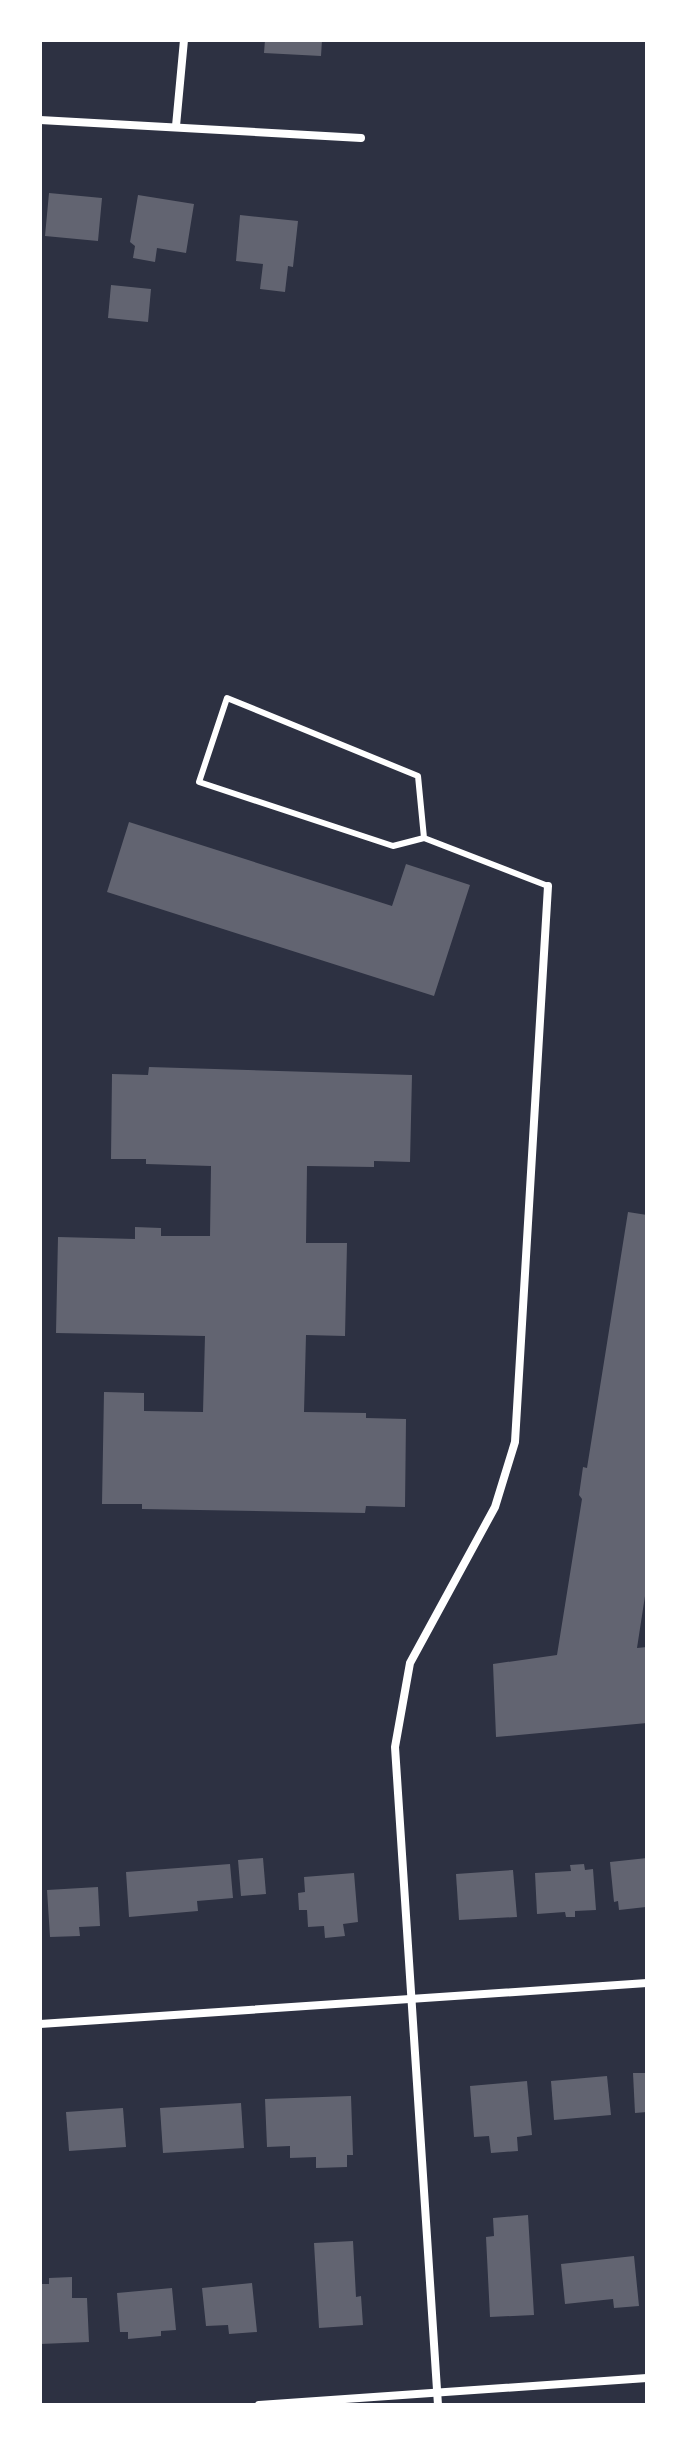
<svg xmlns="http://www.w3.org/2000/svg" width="687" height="2445" font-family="'Archivo Narrow',sans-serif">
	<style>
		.building { fill: #626471 }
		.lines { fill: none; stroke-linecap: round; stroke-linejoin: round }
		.service { stroke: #fff; stroke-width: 6 }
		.minor { stroke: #fff; stroke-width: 8 }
	</style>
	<rect width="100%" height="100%" fill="#2d3142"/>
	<!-- building -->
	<g class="building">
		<path d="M265,40H322L321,56L264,53Z"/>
		<path d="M49,193L102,198L98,241L45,236Z"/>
		<path d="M138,195L194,204L186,253L157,248L155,262L133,258L135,246L130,242Z"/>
		<path d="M240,215L298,221L293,267L288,266L285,292L260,289L263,264L236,261Z"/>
		<path d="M111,285L151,289L148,322L108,318Z"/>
		<path d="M129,822L392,906L406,864L470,885L434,996L107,892Z"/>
		<path d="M149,1067L412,1075L410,1162L374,1161V1167L307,1166L306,1243H347L345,1336L306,1335L304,1412L366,1413V1418L406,1419L405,1507L366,1506L365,1513L142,1509V1504H102L104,1392L144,1393V1411L203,1412L205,1336L56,1333L58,1237L135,1239V1227L161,1228V1236H210L211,1166L146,1164V1159H111L112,1074L148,1075Z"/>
		<path d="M628,1212L647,1215V1583L637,1648L647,1647V1723L496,1737L493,1664L557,1655L582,1499L579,1495L583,1467L587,1468Z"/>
		<path d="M263,1858L266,1894L241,1896L238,1860Z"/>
		<path d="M647,1858L646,1907L619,1910L618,1901L614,1902L610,1862Z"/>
		<path d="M230,1864L233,1898L197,1901L198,1911L129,1917L126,1872Z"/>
		<path d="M584,1864L585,1870L593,1869L596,1910L575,1911V1917H566L565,1912L537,1914L535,1873L571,1871L570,1865Z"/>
		<path d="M513,1870L517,1917L459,1920L456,1874Z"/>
		<path d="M354,1873L358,1922L343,1924L345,1936L325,1938L324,1926L308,1927L307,1910H299L298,1893L305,1892L304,1877Z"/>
		<path d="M98,1887L100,1926L79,1927L80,1936L50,1937L47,1890Z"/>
		<path d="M633,2073H647V2112L635,2113Z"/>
		<path d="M607,2076L611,2115L554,2120L551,2081Z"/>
		<path d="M527,2081L532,2135L517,2137L518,2151L491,2153L489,2136L474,2137L470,2086Z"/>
		<path d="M351,2096L353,2155H347V2167L316,2168V2157L290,2158V2146L267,2147L265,2099Z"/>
		<path d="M241,2103L244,2148L163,2153L160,2108Z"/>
		<path d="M123,2108L126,2147L69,2151L66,2112Z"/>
		<path d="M528,2215L534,2315L490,2317L486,2237L494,2236L493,2218Z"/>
		<path d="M353,2241L356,2297L361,2296L363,2325L319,2328L314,2243Z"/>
		<path d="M634,2256L639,2306L614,2308L613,2299L565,2304L561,2264Z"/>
		<path d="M72,2277V2298H87L89,2342L40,2344V2284H49V2278Z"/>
		<path d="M252,2283L257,2332L229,2334L228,2325L206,2326L202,2288Z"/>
		<path d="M172,2288L176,2330L161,2331V2336L128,2339V2332H120L117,2293Z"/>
	</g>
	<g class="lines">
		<!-- service -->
		<path class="service" d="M424,838L418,776L227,698L199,782L393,846L424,838L548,886"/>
		<!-- minor -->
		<g class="minor">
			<path d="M40,120L361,138"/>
			<path d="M176,126L184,40"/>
			<path d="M40,2024L647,1983"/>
			<path d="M259,2405L647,2378"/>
			<path d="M438,2405L395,1747L410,1663L495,1507L515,1442L548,886"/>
		</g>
	</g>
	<!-- border -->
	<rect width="687" height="2445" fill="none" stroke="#ffffff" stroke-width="84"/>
</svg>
